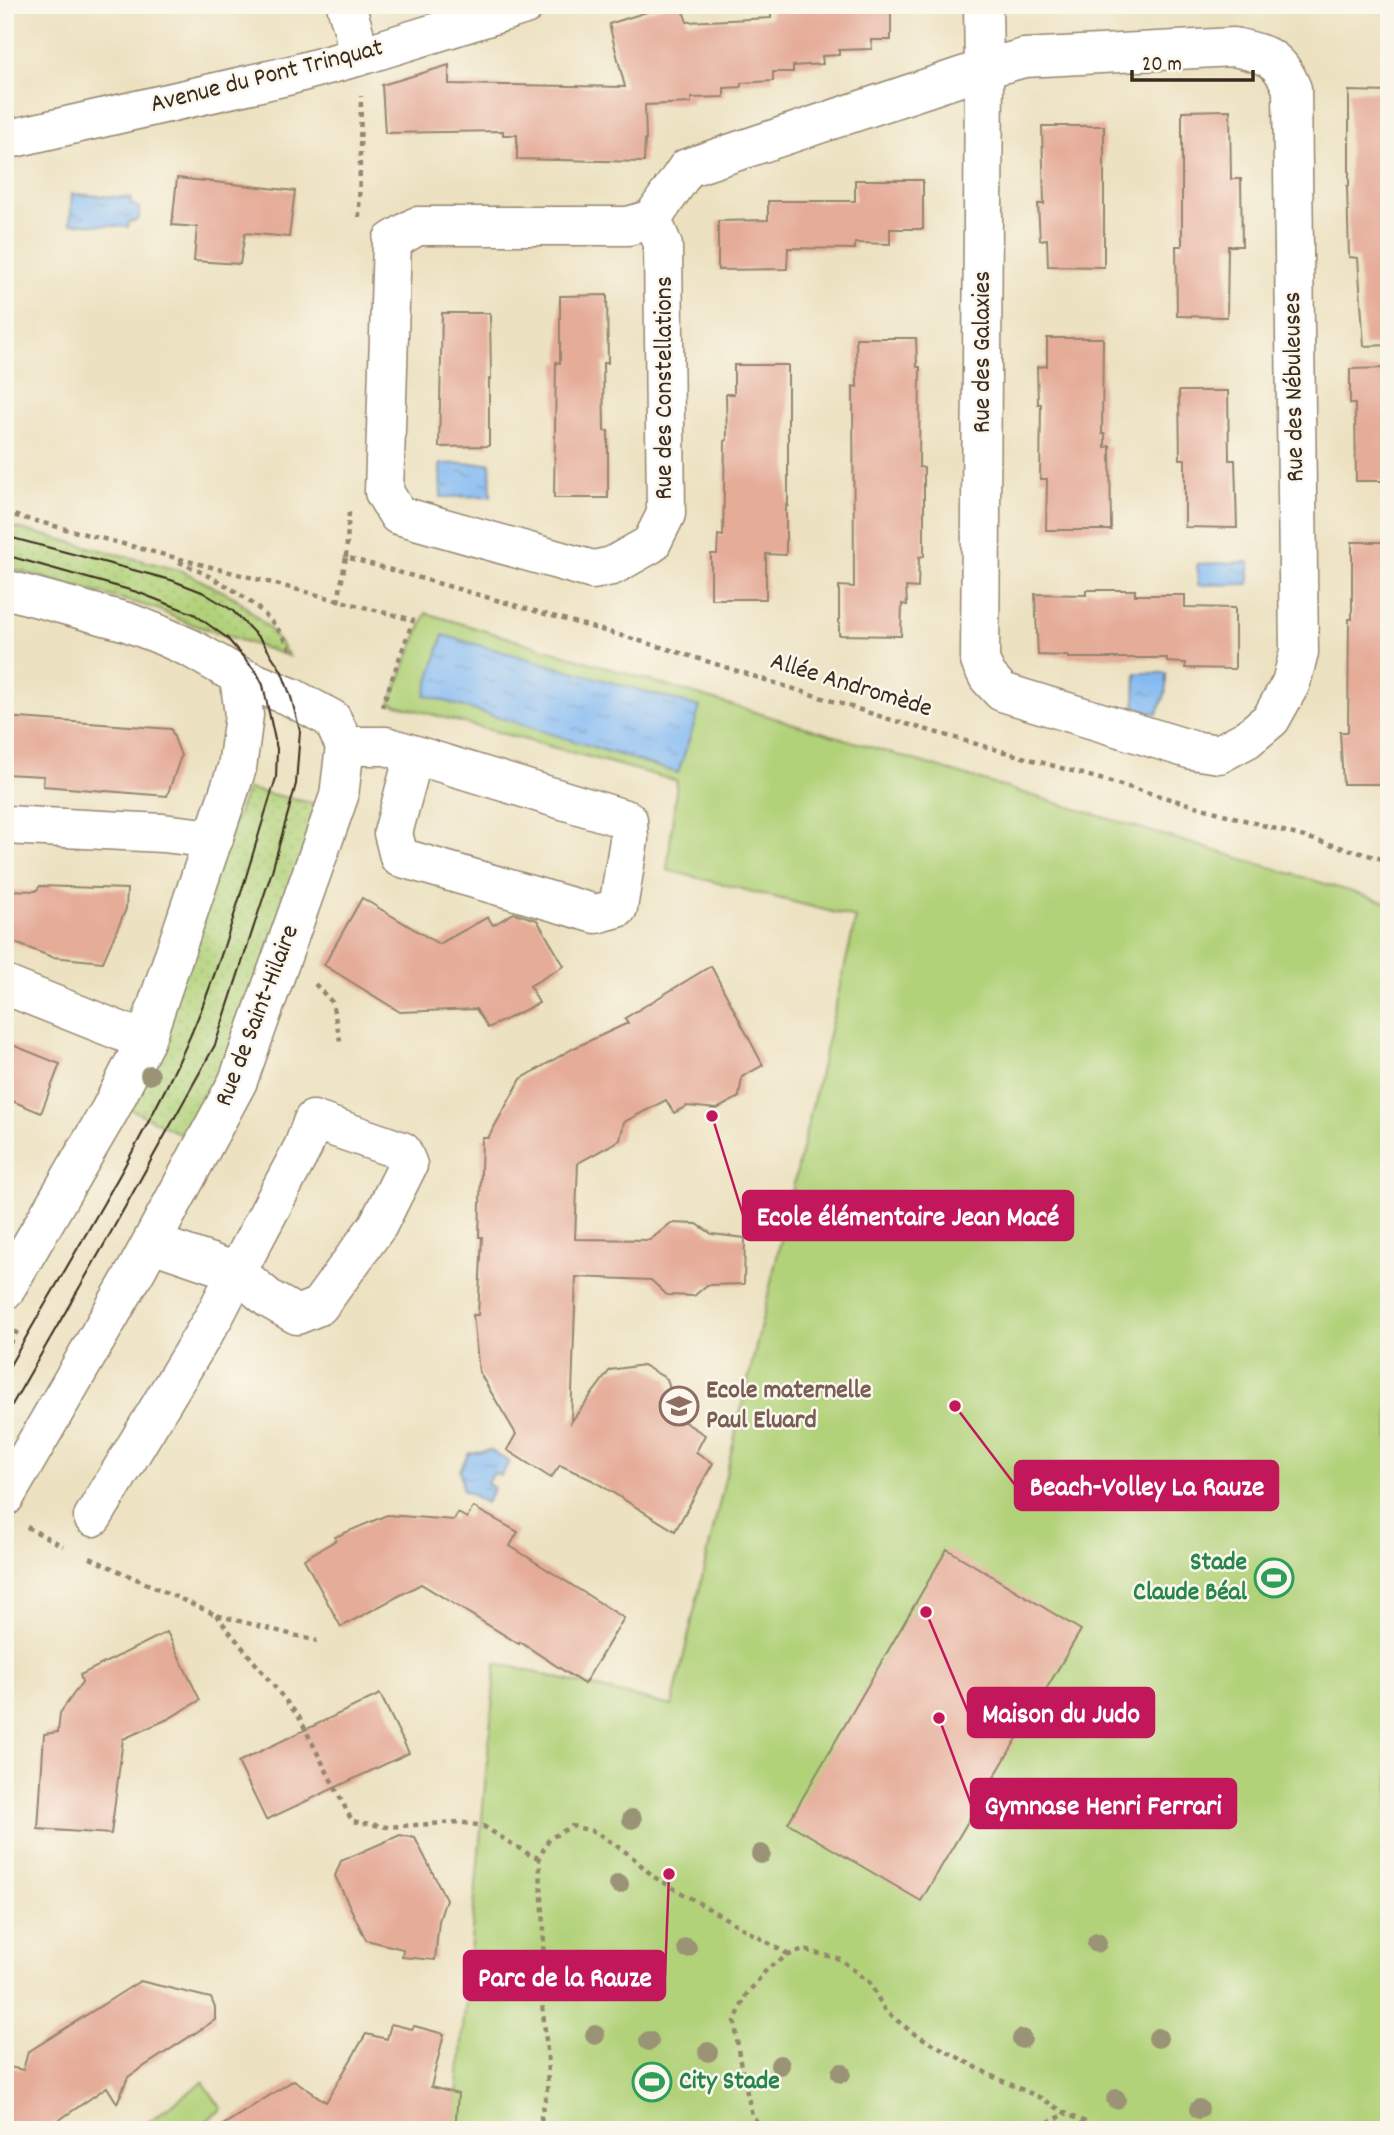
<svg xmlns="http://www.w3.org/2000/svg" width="1394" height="2135" font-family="Dekko,sans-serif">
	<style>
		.grass { fill: url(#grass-dots); stroke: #767e4c; stroke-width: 2 }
		.green { fill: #b2d27a; stroke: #767e4c; stroke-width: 2 }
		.water { fill: url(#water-ripples); stroke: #5f7288; stroke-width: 2 }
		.building { fill: #e5ac98 }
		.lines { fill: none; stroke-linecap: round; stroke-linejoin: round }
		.minor-casing { stroke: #94866f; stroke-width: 41 }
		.path { stroke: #94866f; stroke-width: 4.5; stroke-dasharray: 5 5; stroke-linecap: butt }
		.minor { stroke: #fff; stroke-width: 38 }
		.tram { stroke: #3b2a1e; stroke-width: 2 }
		.tree { fill: #9b9374 }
		.labels { text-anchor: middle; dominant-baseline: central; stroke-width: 5; stroke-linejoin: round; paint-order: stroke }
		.street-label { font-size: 26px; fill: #3b2a1e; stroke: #fbf7ec }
		.education-label { font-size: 26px; font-weight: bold; fill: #785e54; stroke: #fbf7ec; text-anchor: start }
		.leisure-label { font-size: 26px; font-weight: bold; fill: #27864d; stroke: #fbf7ec; text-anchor: end }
		.leader { fill: none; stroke: #c2185b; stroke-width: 2.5 }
		.callout-dot { fill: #c2185b; stroke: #fbf7ec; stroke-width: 2.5 }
		.callout { fill: #c2185b; stroke: #c2185b; stroke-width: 2.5 }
		.callout-label { font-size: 28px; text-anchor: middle; font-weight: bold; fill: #fff }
	</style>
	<defs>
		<pattern id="grass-dots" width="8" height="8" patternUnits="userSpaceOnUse" patternTransform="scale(1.75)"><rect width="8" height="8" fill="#b2d27a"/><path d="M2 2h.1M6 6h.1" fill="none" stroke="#9ab469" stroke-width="1.8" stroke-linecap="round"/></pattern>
		<pattern id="water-ripples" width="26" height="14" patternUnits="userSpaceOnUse" patternTransform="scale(1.75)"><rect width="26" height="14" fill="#83baf3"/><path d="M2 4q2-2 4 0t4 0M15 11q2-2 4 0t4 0" fill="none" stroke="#6c97c4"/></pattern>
	</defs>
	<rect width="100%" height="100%" fill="#fbf7ec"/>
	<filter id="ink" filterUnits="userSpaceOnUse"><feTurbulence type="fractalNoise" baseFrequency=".0143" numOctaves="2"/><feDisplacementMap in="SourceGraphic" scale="14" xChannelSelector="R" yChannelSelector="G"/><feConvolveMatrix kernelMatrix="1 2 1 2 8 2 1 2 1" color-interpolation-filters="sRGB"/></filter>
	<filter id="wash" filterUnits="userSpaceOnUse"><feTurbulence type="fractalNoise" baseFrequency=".00686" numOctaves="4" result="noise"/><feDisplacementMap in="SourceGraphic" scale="28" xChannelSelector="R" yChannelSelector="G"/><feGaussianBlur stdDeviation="1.57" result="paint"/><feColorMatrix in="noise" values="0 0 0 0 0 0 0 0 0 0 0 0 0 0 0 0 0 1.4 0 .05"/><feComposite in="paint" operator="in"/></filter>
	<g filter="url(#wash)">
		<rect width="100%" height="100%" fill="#ece1c0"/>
		<!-- grass -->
		<g class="grass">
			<path d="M5,525L182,571L236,598L269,628L289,656L185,622L157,609L5,567Z"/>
			<path d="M247,789L321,805L229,1070L193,1141L127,1107Z"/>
		</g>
		<!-- green -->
		<g class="green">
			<path d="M426,613L1389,903V2130H454L496,1663L672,1706L856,918L667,870L677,781L390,703Z"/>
			<path d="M203,2082L222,2109L194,2130H137Z"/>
		</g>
		<!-- water -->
		<g class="water">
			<path d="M72,194L131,198L130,203L139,208V218L136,221L129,222L128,227L70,223Z"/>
			<path d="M490,463L491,496L441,497L440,464Z"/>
			<path d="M1249,562V584L1198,585L1197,564Z"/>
			<path d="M443,635L700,707L678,773L425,695Z"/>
			<path d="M1136,673H1166V692L1157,714L1135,707Z"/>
			<path d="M490,1450L509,1462L501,1476L493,1473L487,1483L494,1488L486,1503L463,1490L460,1470L469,1453Z"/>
		</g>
		<g id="blocks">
			<!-- building -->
			<g class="building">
				<path d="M669,5H681L687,22L771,18V5H891V40H871L872,49L839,50V55L822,56L823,64L793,66V72H773V81L741,83V87L724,88V97L691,98V103L645,105L646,140H645L644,162L517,159V135H503V131L385,133L382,85L449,65V84L625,87L609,24Z"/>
				<path d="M1349,91L1389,92V345L1364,346L1358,258L1349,257L1347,186H1349Z"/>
				<path d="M1230,110L1231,179H1241L1242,246H1228L1227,317L1177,316L1176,246H1182V111Z"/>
				<path d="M1042,126H1104V267L1048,266L1047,239L1040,240L1038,204H1044Z"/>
				<path d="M177,178L295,191L289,237L245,233L240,264L194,261L197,227L172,225Z"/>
				<path d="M855,180H923V229H890V244L855,243V249L788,248L787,269L718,270V221L768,220V201H855Z"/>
				<path d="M607,295L608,363H603L604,431H608V498H554L556,362L560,363V296Z"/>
				<path d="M442,313H490L491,379H489V446L439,447Z"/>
				<path d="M856,338H916L917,367H920L919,467L924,468V556L919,557L918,588L906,587L907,605L902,604L901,636L839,635V586L854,587L853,386L857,387Z"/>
				<path d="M1047,338H1103L1102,434H1105V447L1110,446L1111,530H1046L1047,479H1040L1041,404H1038L1037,367L1047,366Z"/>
				<path d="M734,365H788V506L786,505V555L766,554V599H711V554H717L718,535L723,536L725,441L727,440L726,394H734Z"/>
				<path d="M1389,368V481H1356L1355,404H1350V369Z"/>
				<path d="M1179,391H1228L1229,460H1235L1237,528L1185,527V459H1180Z"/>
				<path d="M1352,542H1389V784H1343L1340,732H1348L1349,619H1352Z"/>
				<path d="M1086,590H1135V595H1185V607L1235,608V669L1185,668L1186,663L1167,662V658H1068V656L1038,655L1035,594L1086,595Z"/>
				<path d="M5,717L171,729L181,756L167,796L43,786L44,776L5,774Z"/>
				<path d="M40,886L127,889L126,909L103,962L52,957L5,939V890L36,891Z"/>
				<path d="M362,898L439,944L488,917L493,925L514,913L537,920L564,966L530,986L539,1003L488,1028L476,1009L400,1012L324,965Z"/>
				<path d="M711,966L763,1065L742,1077L739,1097L717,1109L687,1106L674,1113L666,1100L624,1122L620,1140L578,1163L575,1239L650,1240L671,1223L697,1224L712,1234L745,1238L744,1284L707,1285L694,1296L667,1295L651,1280L576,1277L571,1422L610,1370L643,1365L667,1379L677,1414L675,1416L705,1435L696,1452L713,1463L675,1531L592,1480L560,1465L551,1478L507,1450L516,1434L479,1372L473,1315H478L482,1237H479L482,1138H488L521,1079L574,1048L628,1023L625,1018Z"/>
				<path d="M5,1042L60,1064L41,1113L5,1098Z"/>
				<path d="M473,1507L518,1532L510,1546L624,1618L584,1684L520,1642L519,1644L421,1584L341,1627L304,1559L336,1540L335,1537L387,1515L454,1520L458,1513L467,1518Z"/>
				<path d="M947,1549L1081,1630L921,1901L788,1823Z"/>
				<path d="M167,1632L200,1700L168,1719L123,1739L111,1834L38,1829L44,1734L58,1732L60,1713L82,1682L80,1675Z"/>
				<path d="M380,1694L409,1753L266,1820L238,1762Z"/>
				<path d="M400,1835L415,1838L446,1899L439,1921L435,1960L402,1957L403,1949L366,1940L335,1876L341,1861Z"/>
				<path d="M140,1981L211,1998L215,2008V2020L128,2077L117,2103L107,2087L45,2130H5V2066L23,2070L28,2052Z"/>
				<path d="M391,2024L412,2029L414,2026L444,2034L431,2087L458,2094L455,2130H215L294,2080L326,2102L366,2034L387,2039Z"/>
			</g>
		</g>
	</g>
	<g filter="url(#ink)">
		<use href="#blocks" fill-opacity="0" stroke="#94866f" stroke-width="2"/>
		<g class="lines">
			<defs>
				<g id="minor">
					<path d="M346,5L354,32L357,57"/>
					<path d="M5,140L291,75L357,57L525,5"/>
					<path d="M652,219L663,246L666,514L651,544L612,566L593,570L398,515L384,492L392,241L417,226H628L652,219L687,168L984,69L1024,58L1234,47C1267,55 1279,56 1292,89L1299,652L1291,683L1271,719L1247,739L1219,754L1192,750L1002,692L988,677L980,661L984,69L983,5"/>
					<path d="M5,589L127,622L156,633L192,649L239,676L291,697L332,719L345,746L339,796L238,1081L137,1269L5,1497"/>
					<path d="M345,746H386L628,820L629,840L618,908L596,914L399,857L393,833L414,755"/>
					<path d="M5,825L163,833L214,839"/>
					<path d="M5,985L145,1041"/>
					<path d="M5,1290L110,1110L145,1041L237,768L244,715L239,676"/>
					<path d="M93,1517L215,1315L237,1272L269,1299L297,1315L319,1306L378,1225L408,1165L402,1151L313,1120L303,1147L237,1272L152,1243"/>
				</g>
			</defs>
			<!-- minor casing -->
			<use href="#minor" class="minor-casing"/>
			<!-- path -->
			<g class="path">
				<path d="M359,217L361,96"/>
				<path d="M5,513L413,620L382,707"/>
				<path d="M346,557L349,512"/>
				<path d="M179,562C222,581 272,607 292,653"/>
				<path d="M338,602L346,557L668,649L892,720L1389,861"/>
				<path d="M315,984L332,1002L341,1045"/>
				<path d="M5,1352L20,1326"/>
				<path d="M27,1527L63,1546"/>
				<path d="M90,1558L216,1615L317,1641"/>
				<path d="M216,1615L299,1717L352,1821L387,1827L459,1822L483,1826L530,1855L539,1858"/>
				<path d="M544,2130L541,2117L547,2091L548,2060L542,2002L544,1925L539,1858L549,1839L572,1826L596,1832L630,1855L654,1877L789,1955"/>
				<path d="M763,2130L752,2115L739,2057L735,2021L746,1995L768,1968L789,1955L804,1950L840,1959L870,1983L885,2011L913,2033L996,2078L1041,2098L1067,2114L1103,2130"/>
				<path d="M1029,2130L1067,2114"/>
			</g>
			<!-- minor -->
			<use href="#minor" class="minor"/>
			<!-- tram -->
			<g class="tram">
				<path d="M5,536L171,580L202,592L232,610L262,641L281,670L291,697L300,731L296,784L272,871L215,1045L105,1243L5,1417"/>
				<path d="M5,555L137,592L194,614L227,638L257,673L263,685L277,749L276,778C246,873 221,973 178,1063C127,1170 63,1271 5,1374"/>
			</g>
		</g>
		<!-- trees -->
		<g class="tree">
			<circle cx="150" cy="1075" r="10"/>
			<circle cx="632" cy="1819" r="10"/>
			<circle cx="761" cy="1854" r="10"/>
			<circle cx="619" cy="1884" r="10"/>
			<circle cx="1097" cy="1943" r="10"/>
			<circle cx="687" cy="1948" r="10"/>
			<circle cx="595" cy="2035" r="10"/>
			<circle cx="1158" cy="2038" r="10"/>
			<circle cx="1022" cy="2039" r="10"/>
			<circle cx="649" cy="2041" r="10"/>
			<circle cx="708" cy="2052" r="10"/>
			<circle cx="780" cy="2065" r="10"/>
			<circle cx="841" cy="2073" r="10"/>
			<circle cx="1116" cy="2099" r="10"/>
			<circle cx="1199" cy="2109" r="10"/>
		</g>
	</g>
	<!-- icons -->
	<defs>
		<symbol id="school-ring" viewBox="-11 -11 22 22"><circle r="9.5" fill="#fbf7ec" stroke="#8d6e63" stroke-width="1.5"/><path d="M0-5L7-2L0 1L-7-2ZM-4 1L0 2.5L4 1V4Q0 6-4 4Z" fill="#8d6e63"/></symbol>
		<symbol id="stadium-ring" viewBox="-11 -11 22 22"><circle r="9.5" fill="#fbf7ec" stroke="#2e9e5b" stroke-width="1.5"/><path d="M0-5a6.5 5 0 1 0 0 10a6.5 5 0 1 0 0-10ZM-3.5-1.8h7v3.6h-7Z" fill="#2e9e5b"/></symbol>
	</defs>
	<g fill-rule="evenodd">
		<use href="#school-ring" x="657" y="1384" width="44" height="44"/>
		<use href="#stadium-ring" x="1252" y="1556" width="44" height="44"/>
		<use href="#stadium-ring" x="630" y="2060" width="44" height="44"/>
	</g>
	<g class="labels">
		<!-- street labels -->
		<g class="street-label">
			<text transform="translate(267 77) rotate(-14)">Avenue du Pont Trinquat</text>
			<text transform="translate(983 352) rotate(-90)">Rue des Galaxies</text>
			<text transform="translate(1295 387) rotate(-91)">Rue des Nébuleuses</text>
			<text transform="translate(665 388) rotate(-90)">Rue des Constellations</text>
			<text transform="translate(851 686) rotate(17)">Allée Andromède</text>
			<text transform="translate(258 1016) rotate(-69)">Rue de Saint-Hilaire</text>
		</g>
		<!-- education labels -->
		<g class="education-label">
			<text x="706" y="1391">Ecole maternelle<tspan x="706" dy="30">Paul Eluard</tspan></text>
		</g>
		<!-- leisure labels -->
		<g class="leisure-label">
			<text x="1247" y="1563">Stade<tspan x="1247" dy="30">Claude Béal</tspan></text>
			<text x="679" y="2082" text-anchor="start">City Stade</text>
		</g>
	</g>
	<!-- callouts -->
	<path class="leader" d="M712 1116L743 1215M955 1406L1015 1485M926 1612L968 1712M939 1718L971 1804M669 1874L665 1976"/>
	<g class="callout-dot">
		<circle cx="712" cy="1116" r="7"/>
		<circle cx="955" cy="1406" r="7"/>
		<circle cx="926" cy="1612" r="7"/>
		<circle cx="939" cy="1718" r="7"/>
		<circle cx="669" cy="1874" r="7"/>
	</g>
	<g class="callout">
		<rect x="743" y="1191" width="330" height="49" rx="7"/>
		<rect x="1015" y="1461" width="263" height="49" rx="7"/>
		<rect x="968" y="1688" width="186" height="49" rx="7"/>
		<rect x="971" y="1779" width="265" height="49" rx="7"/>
		<rect x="464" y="1951" width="201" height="49" rx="7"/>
	</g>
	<g class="callout-label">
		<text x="908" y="1225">Ecole élémentaire Jean Macé</text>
		<text x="1147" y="1495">Beach-Volley La Rauze</text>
		<text x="1061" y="1722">Maison du Judo</text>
		<text x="1103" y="1814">Gymnase Henri Ferrari</text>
		<text x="565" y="1986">Parc de la Rauze</text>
	</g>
	<!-- margin -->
	<rect width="1394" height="2135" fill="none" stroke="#fbf7ec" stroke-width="28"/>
	<!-- scale -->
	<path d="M1132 70v10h121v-10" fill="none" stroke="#3b2a1e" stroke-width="3.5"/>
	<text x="1142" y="70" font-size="21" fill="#3b2a1e" stroke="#fbf7ec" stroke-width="5" paint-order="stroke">20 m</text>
</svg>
